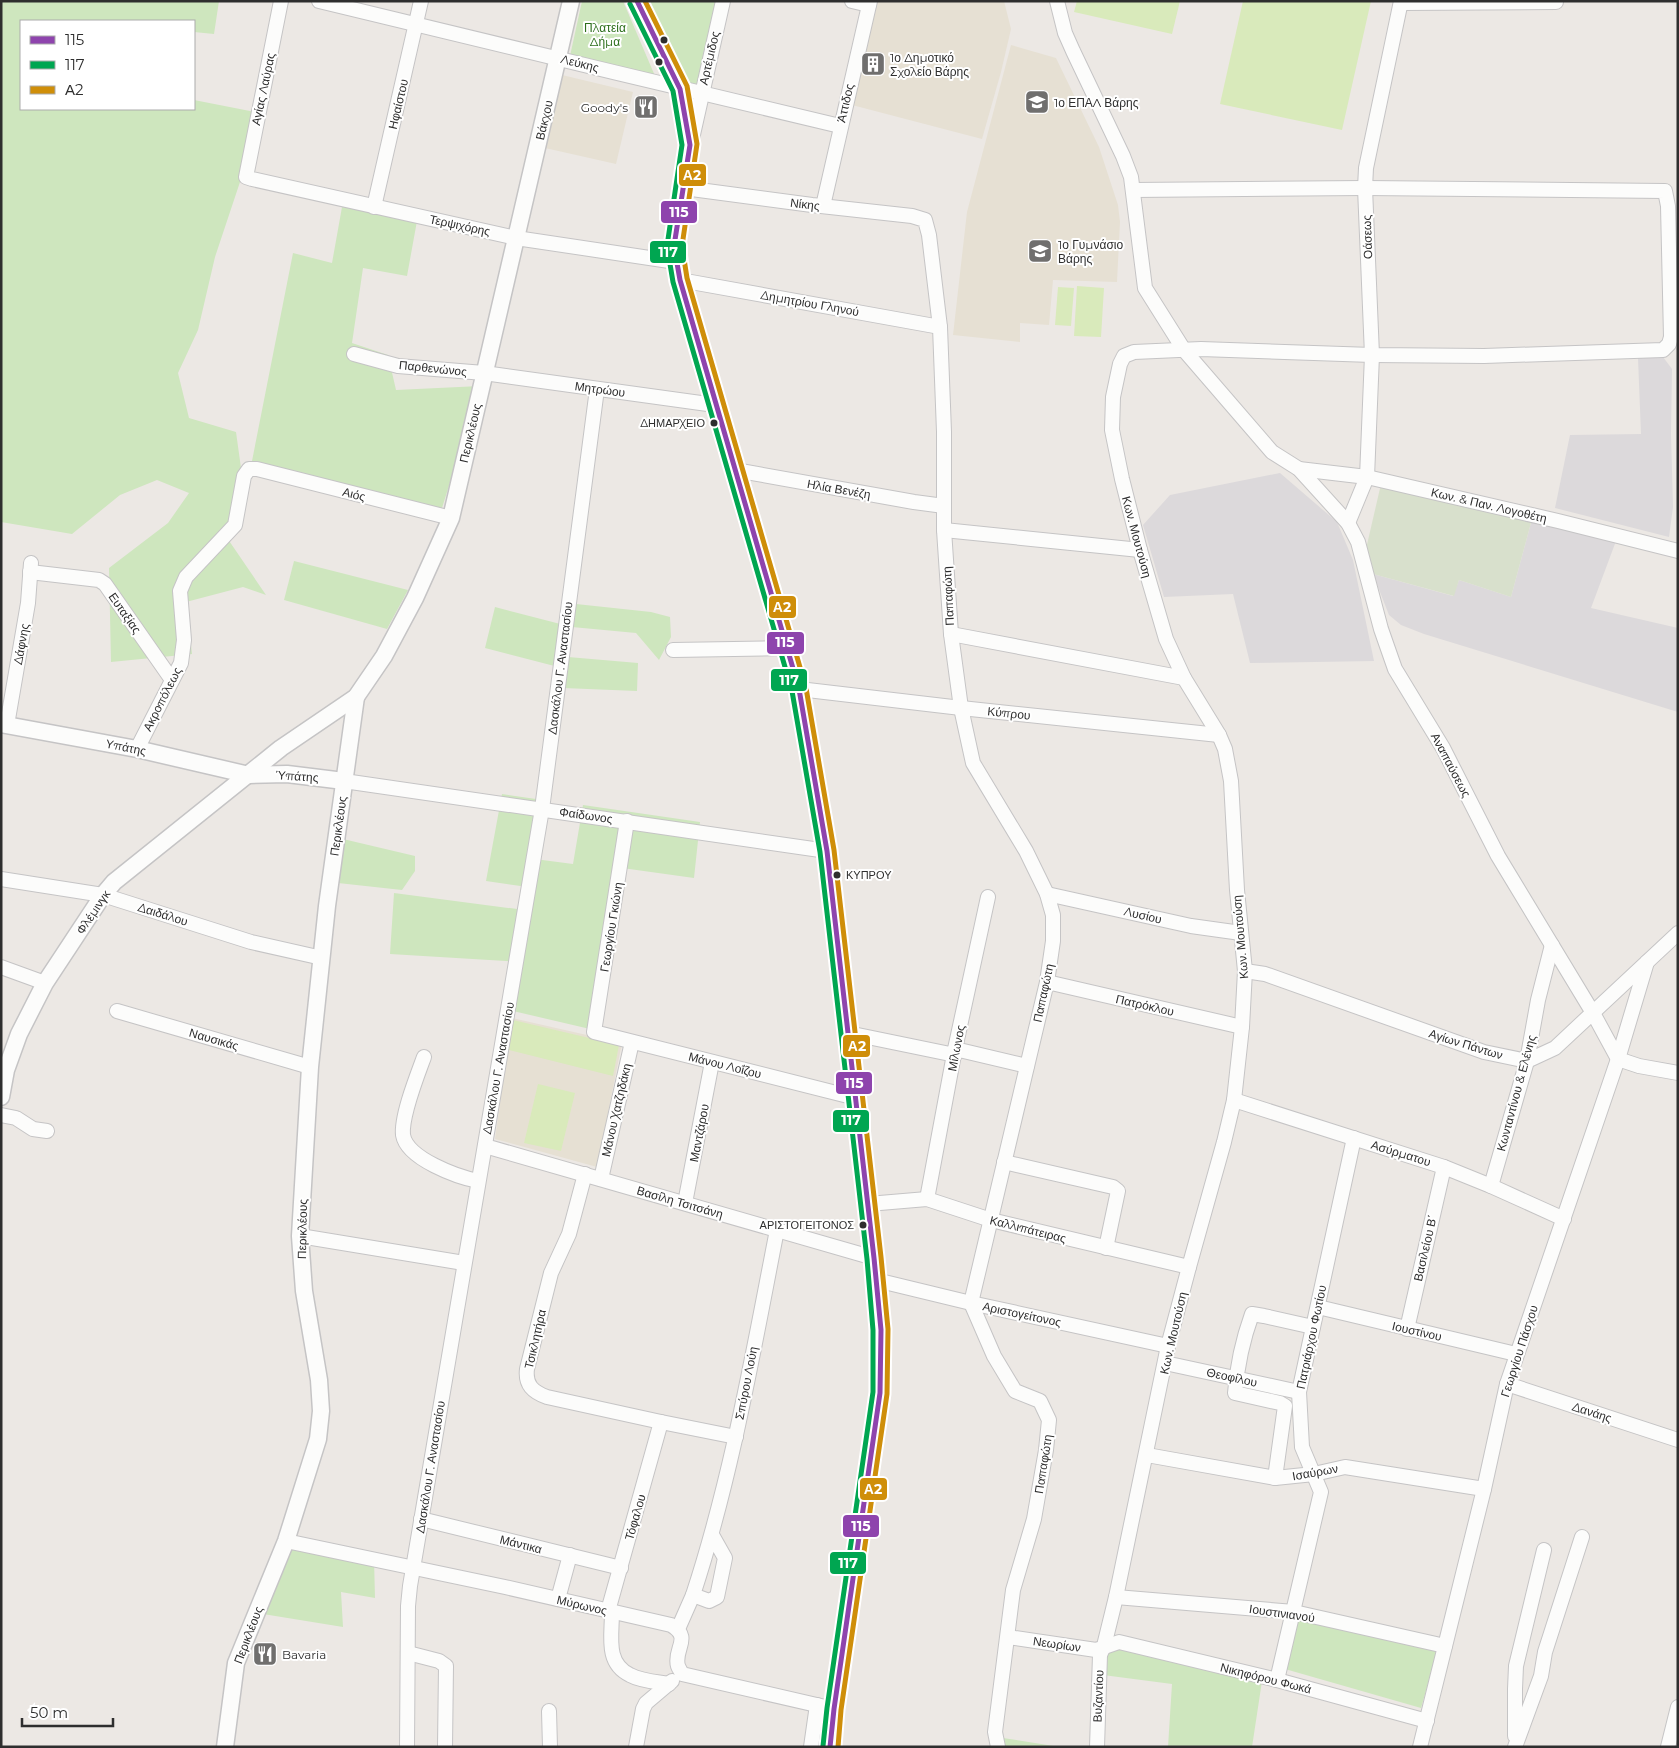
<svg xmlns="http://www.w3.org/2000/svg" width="1679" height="1748" font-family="Montserrat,sans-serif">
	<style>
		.industrial { fill: #dcd9db }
		.education { fill: #e6e0d3 }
		.green { fill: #cee6be }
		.cemetery { fill: #d8e0cc }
		.pitch { fill: #d9eabb }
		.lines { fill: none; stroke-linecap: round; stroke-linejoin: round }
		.minor-casing { stroke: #c5c4c5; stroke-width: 16 }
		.tertiary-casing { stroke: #c5c4c5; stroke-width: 19 }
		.secondary-casing { stroke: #c5c4c5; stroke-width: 21 }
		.minor { stroke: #fcfcfb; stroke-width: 14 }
		.tertiary { stroke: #fcfcfb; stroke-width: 16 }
		.secondary { stroke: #fcfcfb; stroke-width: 19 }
		.bus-1-casing { stroke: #fff; stroke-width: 9 }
		.bus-2-casing { stroke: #fff; stroke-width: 9 }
		.bus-3-casing { stroke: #fff; stroke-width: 9 }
		.bus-1 { stroke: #8e44ad; stroke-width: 5 }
		.bus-2 { stroke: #00a651; stroke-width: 5 }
		.bus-3 { stroke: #cf8e09; stroke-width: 5 }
		.bus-dot { fill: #2e2e2e; stroke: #fff; stroke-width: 2 }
		.labels { text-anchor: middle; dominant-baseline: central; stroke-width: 4; stroke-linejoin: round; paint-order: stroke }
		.bus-label { font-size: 11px; fill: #2e2e2e; stroke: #fff; text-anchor: end }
		.park-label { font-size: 12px; fill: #2c6e1b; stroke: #fff }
		.poi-label { font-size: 12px; fill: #2e2e2e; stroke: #fff; text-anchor: start }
		.street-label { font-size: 12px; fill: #2e2e2e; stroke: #fff }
		.line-badge { stroke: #fff; stroke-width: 2 }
		.badge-label { font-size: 14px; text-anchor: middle; font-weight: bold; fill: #fff }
	</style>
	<rect width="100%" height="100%" fill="#ece8e4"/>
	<!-- industrial -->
	<g class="industrial">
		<path d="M1663,357L1672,369L1671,434L1673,507L1669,537L1555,508L1570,435L1641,434L1638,358Z"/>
		<path d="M1280,473L1337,522L1353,560L1374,661L1250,663L1233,594L1164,597L1143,525L1170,495Z"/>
		<path d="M1532,519L1616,541L1591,608L1678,628V712L1424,634L1401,625L1389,615L1373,574L1453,596L1459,580L1511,597Z"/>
	</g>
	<!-- education -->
	<g class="education">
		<path d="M875,1H1004L1011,29L1001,72L982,139L852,105Z"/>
		<path d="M1011,45L1056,58L1099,147L1118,205L1120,222L1117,282L1053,280L1049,325L1020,323V342L953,335L967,212Z"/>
		<path d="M562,75L633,92L616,164L545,148Z"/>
		<path d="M512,1018L622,1043L597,1167L495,1139Z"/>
	</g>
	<!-- green -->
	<g class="green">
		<path d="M1,1H219L214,34L194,32V21H21V109H194V100L255,112L241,179L215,257L198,330L178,373L189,418L236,432L241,468L234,518L221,529L266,595L243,587L186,602L192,654L111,662L109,568L168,523L189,493L157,480L120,495L72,534L1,522Z"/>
		<path d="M582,1H623L655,76L570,56Z"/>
		<path d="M648,1H717L697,85L683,82Z"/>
		<path d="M342,207L417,221L407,276L363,268L352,343L388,355L396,390L480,386L442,508L252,461L293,253L332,263Z"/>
		<path d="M294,561L408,590L387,629L284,600Z"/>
		<path d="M576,604L651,612L670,617L671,637L659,660L636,633L572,627L568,657L638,663L637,691L563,688L566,669L485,648L495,607L572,627Z"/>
		<path d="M502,794L536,799L527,858L573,864L583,805L700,822L694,878L615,867L590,1029L513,1011L521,962L390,954L394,893L532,911L535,888L486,881Z"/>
		<path d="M343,839L415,856V871L402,890L338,883Z"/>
		<path d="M292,1539L374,1559L375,1598L341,1592L343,1627L263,1614Z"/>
		<path d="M1300,1615L1438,1649L1421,1708L1285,1669Z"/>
		<path d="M1116,1645L1262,1681L1252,1747H1168L1172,1684L1103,1675L1106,1653Z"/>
		<path d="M1003,1738L1060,1747H1005Z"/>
	</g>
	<!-- cemetery -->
	<path class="cemetery" d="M1381,484L1532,519L1511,597L1459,580L1454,596L1373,574L1366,549Z"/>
	<!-- pitch -->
	<g class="pitch">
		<path d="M1077,1H1180L1172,34L1074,12Z"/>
		<path d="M1243,1H1371L1342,130L1220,104Z"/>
		<path d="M1077,286L1104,288L1101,337L1074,336Z"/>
		<path d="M1058,287L1074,288L1071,326L1055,325Z"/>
		<path d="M513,1020L619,1045L613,1076L509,1050Z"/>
		<path d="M538,1084L575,1093L561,1151L524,1143Z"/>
	</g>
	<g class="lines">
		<defs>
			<g id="minor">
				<path d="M281,1L246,177L252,179L516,238L676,262"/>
				<path d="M319,1C493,43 666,85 840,126"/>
				<path d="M852,1L869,5"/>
				<path d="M1057,1L1065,33L1073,51L1123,156L1131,177L1145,288L1184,350L1272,452L1299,469L1348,523L1358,542L1381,629L1395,669L1443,748L1498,856L1593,1013L1618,1059L1639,1066L1678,1073"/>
				<path d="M1401,3L1556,2"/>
				<path d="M692,139L723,1"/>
				<path d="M684,188L812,205L912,216L925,220L929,235L940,327L944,432V530L951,634L961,708L973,763L1026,851L1047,894L1053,915V941L1047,982L971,1303L994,1356L1015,1391L1040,1401L1049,1420L1046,1450L1034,1519L1013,1590L995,1732L998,1747"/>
				<path d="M823,206L870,1"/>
				<path d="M374,207L421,1"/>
				<path d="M680,280L940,327"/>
				<path d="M354,354L398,366L484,373L715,405"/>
				<path d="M1299,469L1367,477L1558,521L1678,551"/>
				<path d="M735,470L914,502L944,506"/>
				<path d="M1348,523L1367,477L1372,355L1365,188L1366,168L1401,1"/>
				<path d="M944,530L1140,550"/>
				<path d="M30,572L99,580L105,584L172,680"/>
				<path d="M951,634L1184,678"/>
				<path d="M673,650L787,648"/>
				<path d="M799,689L961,708L1219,735"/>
				<path d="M7,725L28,603L31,563"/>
				<path d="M137,749L181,663L184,640L180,591L186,577L235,525L244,476L249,469H257L451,518"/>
				<path d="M344,781L827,851"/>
				<path d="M627,821L594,1032L856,1098"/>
				<path d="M1,879L103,895L251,942L322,958"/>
				<path d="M1047,894L1191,926L1241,933"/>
				<path d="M1,967L45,983"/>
				<path d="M1245,971L1265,974L1484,1052L1527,1061L1555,1048L1678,933"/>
				<path d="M1047,982L1242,1027"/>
				<path d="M117,1011L310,1067"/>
				<path d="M848,1033L955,1055"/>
				<path d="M955,1049L1027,1066"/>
				<path d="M424,1057C417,1076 401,1116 403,1135C407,1159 458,1177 478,1181"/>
				<path d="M1234,1100L1444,1167L1491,1186L1564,1219"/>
				<path d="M1,1115L16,1118L33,1129L47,1131"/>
				<path d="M485,1146L874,1258"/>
				<path d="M1004,1162L1113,1187L1118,1191L1106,1248"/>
				<path d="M585,1174L569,1234L551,1273L527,1369C525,1385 533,1392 547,1397L661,1422L736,1437"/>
				<path d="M601,1179L632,1042"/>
				<path d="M1491,1186L1527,1061L1538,1000L1552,945"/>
				<path d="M927,1199L955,1049L988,897"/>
				<path d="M685,1203L712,1062"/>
				<path d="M868,1204L927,1199L991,1220L1189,1267"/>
				<path d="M300,1236L464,1263"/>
				<path d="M876,1280L971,1303L1168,1346"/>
				<path d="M1318,1307L1516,1354"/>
				<path d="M1407,1329L1444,1167"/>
				<path d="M1165,1363L1299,1392"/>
				<path d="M1507,1384L1678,1440"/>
				<path d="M1147,1455L1275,1478L1314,1474L1345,1467L1484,1489"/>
				<path d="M1275,1478L1285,1406L1280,1403L1235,1393C1237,1367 1243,1339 1252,1314L1264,1316L1313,1327"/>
				<path d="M421,1519L621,1568"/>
				<path d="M712,1535L725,1558L717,1597L709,1601L693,1595C732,1476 753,1352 777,1230"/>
				<path d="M286,1541L505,1587L671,1625C693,1638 673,1649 678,1666C679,1669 681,1671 682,1674L834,1709"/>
				<path d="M1116,1597L1294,1612L1445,1646"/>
				<path d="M558,1599L570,1555"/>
				<path d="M608,1611L661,1422"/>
				<path d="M612,1612C612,1636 605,1663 630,1675C641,1681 657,1682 669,1684"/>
				<path d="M678,1629L693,1595"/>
				<path d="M1008,1637L1096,1650L1119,1642L1277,1680L1427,1721"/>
				<path d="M408,1653L439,1661L446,1666L445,1747"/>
				<path d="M1277,1680L1321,1492L1302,1447L1299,1392L1354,1138"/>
				<path d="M549,1711L550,1747"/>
				<path d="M1515,1736V1689L1516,1666L1544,1550"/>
				<path d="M407,1747L408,1606L410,1586L542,809L597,389"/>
				<path d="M636,1747L643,1709L646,1703L672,1681"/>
				<path d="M811,1747L817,1705"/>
				<path d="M1097,1747L1100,1655L1104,1646L1116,1597L1168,1346L1189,1267L1224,1142L1234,1100L1242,1027L1245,971L1237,890L1231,781L1225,749L1219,735L1184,678L1166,639L1140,550L1122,479L1112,430L1113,397L1120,364L1124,356L1134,352L1201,349L1372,355L1484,356L1663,350L1669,344L1671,337L1668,206L1665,191L1365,188L1133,190"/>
				<path d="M1420,1747L1484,1489L1507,1384L1618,1059L1647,962"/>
				<path d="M1515,1747L1541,1676L1545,1652L1582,1537"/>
				<path d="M1668,1747L1678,1707"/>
			</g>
			<g id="tertiary">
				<path d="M1,724L137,749L249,775L287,774L344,781"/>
				<path d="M1,1097L6,1070L19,1034L45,983L103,895L114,882L281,748L356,697L384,656L415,598L451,518L571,1"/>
				<path d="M225,1747L236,1663L286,1541L318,1439L321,1411L319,1380L304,1291L300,1236L310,1067L327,906L356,697"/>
			</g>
			<path id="secondary" d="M637,1L680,89L690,145L674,246L680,280L799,689L827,851L874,1258L881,1330L880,1393L834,1709L830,1747"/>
		</defs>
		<!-- minor casing -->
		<use href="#minor" class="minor-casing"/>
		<!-- tertiary casing -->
		<use href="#tertiary" class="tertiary-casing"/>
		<!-- secondary casing -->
		<use href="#secondary" class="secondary-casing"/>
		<!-- minor -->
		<use href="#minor" class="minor"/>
		<!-- tertiary -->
		<use href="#tertiary" class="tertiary"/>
		<!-- secondary -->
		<use href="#secondary" class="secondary"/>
		<defs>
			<path id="bus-1" d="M637,1L680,89L690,145L674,246L680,280L799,689L827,851L874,1258L881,1330L880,1393L834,1709L830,1747"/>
			<path id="bus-2" d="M630,4L673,91L682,145L667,246L673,282L792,691L820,852L867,1259L873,1330V1392L827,1708L823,1746"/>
			<path id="bus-3" d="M645,1L687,86L697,144L682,246L687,278L806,688L834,850L881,1257L888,1329L887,1394L841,1710L838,1747"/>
		</defs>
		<!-- bus-1 casing -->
		<use href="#bus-1" class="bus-1-casing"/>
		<!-- bus-2 casing -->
		<use href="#bus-2" class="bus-2-casing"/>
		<!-- bus-3 casing -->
		<use href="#bus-3" class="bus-3-casing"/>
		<!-- bus-1 -->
		<use href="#bus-1" class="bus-1"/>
		<!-- bus-2 -->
		<use href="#bus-2" class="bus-2"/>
		<!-- bus-3 -->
		<use href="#bus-3" class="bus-3"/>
	</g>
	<!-- icons -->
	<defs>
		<symbol id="building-square" viewBox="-11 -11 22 22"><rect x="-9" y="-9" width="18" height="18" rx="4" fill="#706f6e" stroke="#fff"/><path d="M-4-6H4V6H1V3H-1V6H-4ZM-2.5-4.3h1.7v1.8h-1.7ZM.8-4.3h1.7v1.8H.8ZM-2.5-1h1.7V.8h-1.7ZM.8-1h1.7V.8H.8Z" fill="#fff"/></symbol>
		<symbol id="school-square" viewBox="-11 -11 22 22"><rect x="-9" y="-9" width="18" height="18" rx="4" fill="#706f6e" stroke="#fff"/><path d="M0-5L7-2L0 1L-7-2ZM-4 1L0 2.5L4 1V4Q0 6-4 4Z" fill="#fff"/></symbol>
		<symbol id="restaurant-square" viewBox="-11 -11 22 22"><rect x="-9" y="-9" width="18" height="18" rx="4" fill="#706f6e" stroke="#fff"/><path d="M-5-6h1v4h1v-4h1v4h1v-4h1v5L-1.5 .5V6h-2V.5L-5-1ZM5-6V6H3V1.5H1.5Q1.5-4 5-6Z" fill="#fff"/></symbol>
	</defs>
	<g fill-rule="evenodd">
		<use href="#building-square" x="859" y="50" width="28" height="28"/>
		<use href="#school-square" x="1023" y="88" width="28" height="28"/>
		<use href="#restaurant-square" x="632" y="93" width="28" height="28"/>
		<use href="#school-square" x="1026" y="237" width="28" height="28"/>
		<use href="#restaurant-square" x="251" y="1640" width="28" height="28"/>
	</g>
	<!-- markers -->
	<g class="bus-dot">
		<circle cx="664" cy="40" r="4.5"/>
		<circle cx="659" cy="62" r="4.5"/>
		<circle cx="714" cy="423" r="4.5"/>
		<circle cx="837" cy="875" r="4.5"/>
		<circle cx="863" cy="1225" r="4.5"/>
	</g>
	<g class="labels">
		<!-- bus labels -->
		<g class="bus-label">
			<text x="705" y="423">ΔΗΜΑΡΧΕΙΟ</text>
			<text x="846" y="875" text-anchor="start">ΚΥΠΡΟΥ</text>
			<text x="854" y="1225">ΑΡΙΣΤΟΓΕΙΤΟΝΟΣ</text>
		</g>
		<!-- park labels -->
		<g class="park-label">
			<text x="605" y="27">Πλατεία<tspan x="605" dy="14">Δήμα</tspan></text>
		</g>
		<!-- poi labels -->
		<g class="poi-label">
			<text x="890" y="57">1ο Δημοτικό<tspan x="890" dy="14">Σχολείο Βάρης</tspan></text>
			<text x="1054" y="102">1ο ΕΠΑΛ Βάρης</text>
			<text x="628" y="107" text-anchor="end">Goody's</text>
			<text x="1058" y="244">1ο Γυμνάσιο<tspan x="1058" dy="14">Βάρης</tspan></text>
			<text x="282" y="1654">Bavaria</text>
		</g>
		<!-- street labels -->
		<g class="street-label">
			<text transform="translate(709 58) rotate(-77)">Αρτέμιδος</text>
			<text transform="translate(580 63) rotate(14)">Λεύκης</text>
			<text transform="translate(263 89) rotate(-78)">Αγίας Λαύρας</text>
			<text transform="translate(845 103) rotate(-77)">Άττιδος</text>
			<text transform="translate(398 104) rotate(-77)">Ηφαίστου</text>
			<text transform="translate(544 120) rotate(-77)">Βάκχου</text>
			<text transform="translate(805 204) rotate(7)">Νίκης</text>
			<text transform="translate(460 225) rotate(12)">Τερψιχόρης</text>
			<text transform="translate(1367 237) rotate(-92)">Οάσεως</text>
			<text transform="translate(810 303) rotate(10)">Δημητρίου Γληνού</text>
			<text transform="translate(433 368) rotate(6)">Παρθενώνος</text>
			<text transform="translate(600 389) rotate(8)">Μητρώου</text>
			<text transform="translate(470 433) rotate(-77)">Περικλέους</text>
			<text transform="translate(839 489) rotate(10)">Ηλία Βενέζη</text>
			<text transform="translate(354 494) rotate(14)">Αιός</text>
			<text transform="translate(1489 505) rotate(13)">Κων. &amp; Παν. Λογοθέτη</text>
			<text transform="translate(1137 537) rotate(75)">Κων. Μουτούση</text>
			<text transform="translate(948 596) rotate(-93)">Παπαφώτη</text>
			<text transform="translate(125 613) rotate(55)">Ευταξίας</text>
			<text transform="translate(21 644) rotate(-80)">Δάφνης</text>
			<text transform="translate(560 668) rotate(-83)">Δασκάλου Γ. Αναστασίου</text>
			<text transform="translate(162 699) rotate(-63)">Ακροπόλεως</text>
			<text transform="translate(1009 713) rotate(6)">Κύπρου</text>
			<text transform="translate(126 747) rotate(11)">Υπάτης</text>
			<text transform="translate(1451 765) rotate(62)">Αναπαύσεως</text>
			<text transform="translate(297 776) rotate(4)">Ύπάτης</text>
			<text transform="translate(586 815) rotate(8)">Φαίδωνος</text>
			<text transform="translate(338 826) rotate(-82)">Περικλέους</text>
			<text transform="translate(93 912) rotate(-56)">Φλέμινγκ</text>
			<text transform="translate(163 914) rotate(17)">Δαιδάλου</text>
			<text transform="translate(1143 915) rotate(13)">Λυσίου</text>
			<text transform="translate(611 927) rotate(-81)">Γεωργίου Γκιώνη</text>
			<text transform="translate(1240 937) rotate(-95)">Κων. Μουτούση</text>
			<text transform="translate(1043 993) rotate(-78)">Παπαφώτη</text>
			<text transform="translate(1145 1005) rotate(13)">Πατρόκλου</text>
			<text transform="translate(214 1039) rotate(16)">Ναυσικάς</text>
			<text transform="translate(1466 1044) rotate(17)">Αγίων Πάντων</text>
			<text transform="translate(956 1048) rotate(-79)">Μίλωνος</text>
			<text transform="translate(725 1065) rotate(14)">Μάνου Λοΐζου</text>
			<text transform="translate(498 1068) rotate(-80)">Δασκάλου Γ. Αναστασίου</text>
			<text transform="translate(1516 1093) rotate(-75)">Κωνταντίνου &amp; Ελένης</text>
			<text transform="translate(616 1110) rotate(-77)">Μάνου Χατζηδάκη</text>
			<text transform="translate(699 1133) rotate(-79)">Μαντζάρου</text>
			<text transform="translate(1401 1153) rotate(17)">Ασύρματου</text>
			<text transform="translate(680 1202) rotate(16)">Βασίλη Τσιτσάνη</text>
			<text transform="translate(302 1229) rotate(-89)">Περικλέους</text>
			<text transform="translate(1028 1229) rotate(14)">Καλλιπάτειρας</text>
			<text transform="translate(1425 1248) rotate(-77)">Βασιλείου Β΄</text>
			<text transform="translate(1022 1314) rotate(12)">Αριστογείτονος</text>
			<text transform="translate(1417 1331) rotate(13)">Ιουστίνου</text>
			<text transform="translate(1173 1333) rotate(-77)">Κων. Μουτούση</text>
			<text transform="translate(1311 1337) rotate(-78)">Πατριάρχου Φωτίου</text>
			<text transform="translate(535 1339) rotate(-77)">Τσικλητήρα</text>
			<text transform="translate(1519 1351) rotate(-72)">Γεωργίου Πάσχου</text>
			<text transform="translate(1232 1377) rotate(12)">Θεοφίλου</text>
			<text transform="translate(746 1383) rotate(-79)">Σπύρου Λούη</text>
			<text transform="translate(1592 1412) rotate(18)">Δανάης</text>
			<text transform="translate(1043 1464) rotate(-81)">Παπαφώτη</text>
			<text transform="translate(430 1467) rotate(-81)">Δασκάλου Γ. Αναστασίου</text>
			<text transform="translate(1315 1472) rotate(-10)">Ισαύρων</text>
			<text transform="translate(635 1517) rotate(-74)">Τόφαλου</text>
			<text transform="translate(521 1544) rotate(14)">Μάντικα</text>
			<text transform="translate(582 1605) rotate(13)">Μύρωνος</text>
			<text transform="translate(1282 1613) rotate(8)">Ιουστινιανού</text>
			<text transform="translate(248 1635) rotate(-69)">Περικλέους</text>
			<text transform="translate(1057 1644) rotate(8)">Νεωρίων</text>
			<text transform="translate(1266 1678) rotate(14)">Νικηφόρου Φωκά</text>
			<text transform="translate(1098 1696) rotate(-88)">Βυζαντίου</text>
		</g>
	</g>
	<g class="line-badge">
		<rect x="678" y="163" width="29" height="24" rx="5" fill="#cf8e09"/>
		<rect x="660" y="200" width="38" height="24" rx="5" fill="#8e44ad"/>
		<rect x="649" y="240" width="38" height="24" rx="5" fill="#00a651"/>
		<rect x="768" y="595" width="29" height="24" rx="5" fill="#cf8e09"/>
		<rect x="766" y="631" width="39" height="24" rx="5" fill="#8e44ad"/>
		<rect x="770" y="668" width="38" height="24" rx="5" fill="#00a651"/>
		<rect x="842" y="1034" width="29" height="24" rx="5" fill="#cf8e09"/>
		<rect x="835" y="1071" width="38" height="24" rx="5" fill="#8e44ad"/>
		<rect x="832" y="1109" width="38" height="24" rx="5" fill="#00a651"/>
		<rect x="859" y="1477" width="29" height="24" rx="5" fill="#cf8e09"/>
		<rect x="842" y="1514" width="38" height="24" rx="5" fill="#8e44ad"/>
		<rect x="829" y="1551" width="38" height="24" rx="5" fill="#00a651"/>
	</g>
	<g class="badge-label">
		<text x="692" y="180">Α2</text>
		<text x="679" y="217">115</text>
		<text x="668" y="257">117</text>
		<text x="782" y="612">Α2</text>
		<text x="785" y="647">115</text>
		<text x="789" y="685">117</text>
		<text x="857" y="1051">Α2</text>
		<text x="854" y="1088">115</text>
		<text x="851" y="1125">117</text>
		<text x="873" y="1494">Α2</text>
		<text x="861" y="1531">115</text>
		<text x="848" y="1568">117</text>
	</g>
	<!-- border -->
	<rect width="1679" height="1748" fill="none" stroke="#2e2e2e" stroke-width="5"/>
	<!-- legend -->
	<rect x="20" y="20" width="175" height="90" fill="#ffffff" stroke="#ababab"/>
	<rect x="30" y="36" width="25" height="8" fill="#8e44ad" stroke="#ababab"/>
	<text x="65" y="45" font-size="15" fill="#2e2e2e">115</text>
	<rect x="30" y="61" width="25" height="8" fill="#00a651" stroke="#ababab"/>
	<text x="65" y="70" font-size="15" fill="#2e2e2e">117</text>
	<rect x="30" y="86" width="25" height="8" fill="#cf8e09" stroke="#ababab"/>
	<text x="65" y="95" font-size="15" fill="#2e2e2e">Α2</text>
	<!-- scale -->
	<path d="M22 1718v8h91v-8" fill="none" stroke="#2e2e2e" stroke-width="2.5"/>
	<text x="30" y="1718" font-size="15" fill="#2e2e2e" stroke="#ffffff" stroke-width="4" paint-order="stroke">50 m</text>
</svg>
